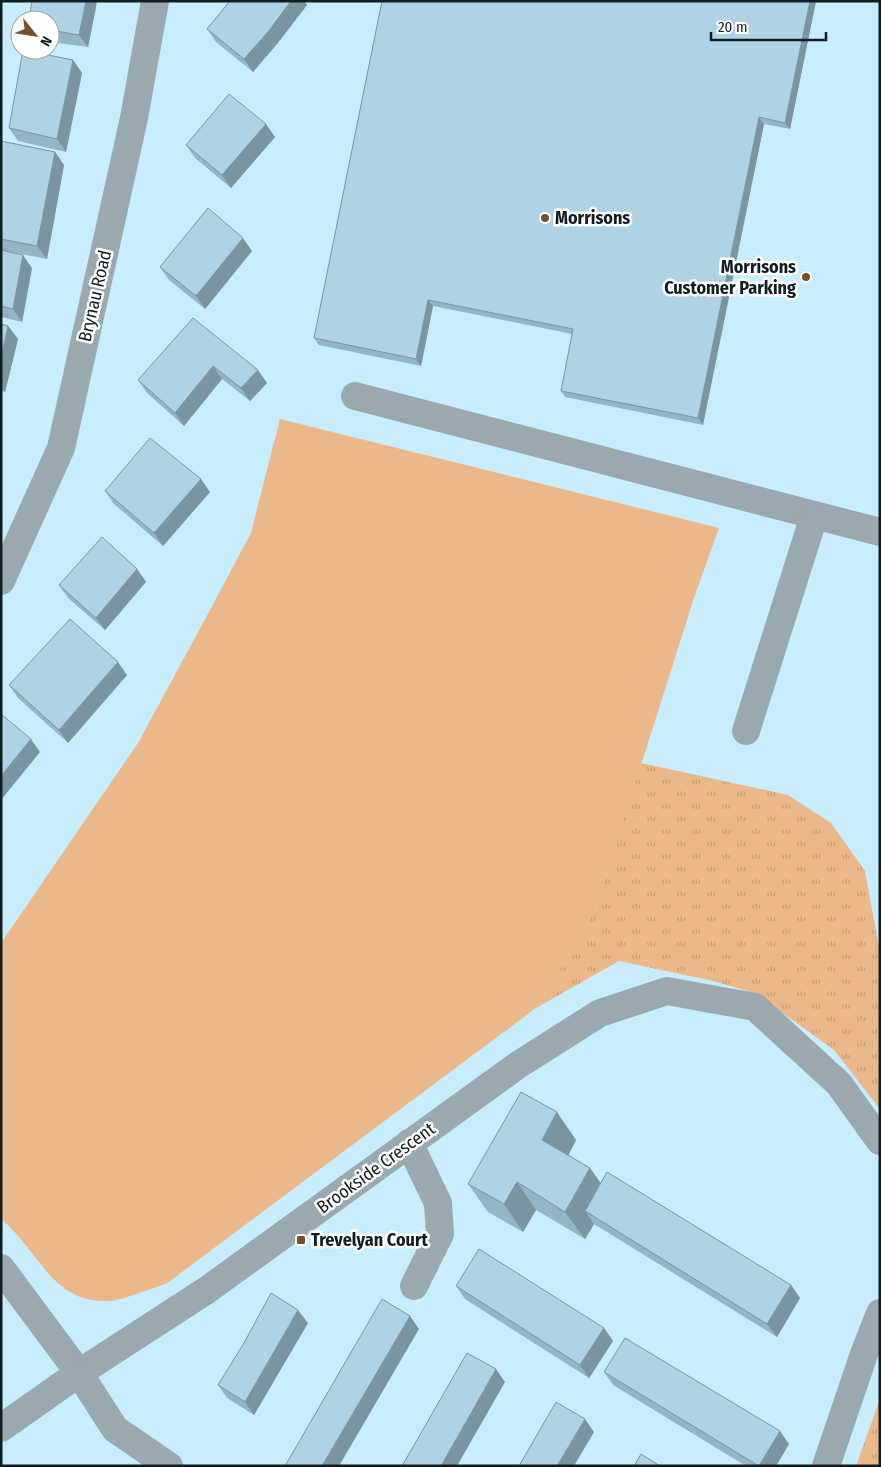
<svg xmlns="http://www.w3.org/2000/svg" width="881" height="1467" font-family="'Fira Sans Condensed',sans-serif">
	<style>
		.grass { fill: url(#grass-tufts) }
		.garden { fill: #eab889 }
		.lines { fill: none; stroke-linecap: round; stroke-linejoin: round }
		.minor { stroke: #9aa9b0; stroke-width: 28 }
		.wall { fill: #96b5c4 }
		.shaded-wall { fill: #7a94a0 }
		.building { fill: #afd3e4; stroke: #7a94a0 }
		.poi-dot { fill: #76512c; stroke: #fff; stroke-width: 2 }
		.labels { text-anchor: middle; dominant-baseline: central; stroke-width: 5; stroke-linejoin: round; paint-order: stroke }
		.poi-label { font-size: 18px; font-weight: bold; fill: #101e24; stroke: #fff; text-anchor: start }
		.street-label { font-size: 18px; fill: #101e24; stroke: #fff }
	</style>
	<defs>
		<pattern id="grass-tufts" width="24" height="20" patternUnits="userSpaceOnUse" patternTransform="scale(1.25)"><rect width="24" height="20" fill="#eab889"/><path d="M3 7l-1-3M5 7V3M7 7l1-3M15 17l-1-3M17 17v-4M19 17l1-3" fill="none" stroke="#c89e76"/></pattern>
	</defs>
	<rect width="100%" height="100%" fill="#c8edfe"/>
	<!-- grass -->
	<g class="grass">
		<path d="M641,763L788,795L831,823L865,871L880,953V1109L834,1050L787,1016L747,991L713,981L619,961L536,1008L595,910Z"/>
		<path d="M880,1399V1466H856Z"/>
	</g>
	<!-- garden -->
	<path class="garden" d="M280,419L719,528L694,598L595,910L536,1008L166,1284C152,1288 123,1300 110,1301C51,1304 40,1251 1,1219V943L138,743L210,610L251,533Z"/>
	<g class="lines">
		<!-- minor -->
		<g class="minor">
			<path d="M355,396L880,532"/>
			<path d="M1,581L61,448L134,118L155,1"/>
			<path d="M746,731L814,516"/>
			<path d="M409,1143L438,1203L440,1234L414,1286"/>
			<path d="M1,1268L79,1373L207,1290L518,1065L600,1013L667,991L755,1007L839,1084L880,1141"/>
			<path d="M1,1428L79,1373L115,1429L169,1466"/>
			<path d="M826,1466L864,1354L880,1313"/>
		</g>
	</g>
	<!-- wall -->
	<g class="wall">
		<path d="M230,1H304L307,5L277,44L253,72L216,42L207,29Z"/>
		<path d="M382,1H816L790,129L764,124L703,425L565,397L561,391L572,334L433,306L421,366L319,345L314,338Z"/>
		<path d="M96,8L88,47L50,42V20Z"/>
		<path d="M73,60L82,73L66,152L18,141L9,128Z"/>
		<path d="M275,137L231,188L195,158L186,145Z"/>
		<path d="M1,141L55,152L64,165L47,259L1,250Z"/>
		<path d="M1,250L32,268L22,322L1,317Z"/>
		<path d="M252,251L205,309L169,280L160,267Z"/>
		<path d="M193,318L267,383L250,401L222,379L184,426L147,393L138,380Z"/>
		<path d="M1,324L8,326L18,339L5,392L1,391Z"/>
		<path d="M105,491L210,492L163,546L114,504Z"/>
		<path d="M137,569L146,582L105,630L68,598L59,585Z"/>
		<path d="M127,675L68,743L18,698L9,685Z"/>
		<path d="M576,1140L568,1155L601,1183L791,1285L800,1298L777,1337L594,1224L585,1239L536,1210L523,1232L488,1212L468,1184Z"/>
		<path d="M456,1286L604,1328L613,1341L589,1378L465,1299Z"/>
		<path d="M308,1323L254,1415L227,1398L218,1385Z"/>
		<path d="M604,1372L789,1444L776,1466H746L613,1385Z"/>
	</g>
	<!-- shaded-wall -->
	<g class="shaded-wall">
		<path d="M86,1H97L88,47L79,35Z"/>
		<path d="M291,1H304L307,5L277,44L253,72L244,59Z"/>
		<path d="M810,1H816L790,129L785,123Z"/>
		<path d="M73,60L82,73L66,152L57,139Z"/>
		<path d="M759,117L764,124L703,425L698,418Z"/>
		<path d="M266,124L275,137L231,188L222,175Z"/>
		<path d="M55,152L64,165L47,259L37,246Z"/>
		<path d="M243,238L252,251L205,309L196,296Z"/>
		<path d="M23,255L32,268L22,322L13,309Z"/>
		<path d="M428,300L433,306L421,366L416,359Z"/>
		<path d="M8,326L18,339L5,392L1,386V357Z"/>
		<path d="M213,366L222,379L184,426L175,413Z"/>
		<path d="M258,370L267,383L250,401L241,388Z"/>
		<path d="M201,479L210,492L163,546L154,533Z"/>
		<path d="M137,569L146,582L105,630L96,618Z"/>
		<path d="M118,662L127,675L68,743L59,730Z"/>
		<path d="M31,739L40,752L1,800V776Z"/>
		<path d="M557,1112L576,1140L562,1168L542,1140Z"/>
		<path d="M590,1168L610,1196L585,1211L594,1224L585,1239L565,1212Z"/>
		<path d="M517,1182L536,1210L523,1232L504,1204Z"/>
		<path d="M791,1285L800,1298L777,1337L767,1324Z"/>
		<path d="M298,1310L308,1323L254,1415L245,1402Z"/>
		<path d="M410,1316L419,1329L339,1466H322Z"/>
		<path d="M604,1328L613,1341L589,1378L580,1365Z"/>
		<path d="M496,1369L505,1382L457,1466H441Z"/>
		<path d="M585,1419L594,1432L574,1466H557Z"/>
		<path d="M780,1431L789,1444L776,1466H759Z"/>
	</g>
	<!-- building -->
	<g class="building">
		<path d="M32,1H86L79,35L50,30V20H29Z"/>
		<path d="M230,1H291L268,32L244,59L207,29Z"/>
		<path d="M382,1H810L785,123L759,117L698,418L561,391L573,329L428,300L416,359L314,338Z"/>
		<path d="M23,50L73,60L57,139L9,128Z"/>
		<path d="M229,94L266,124L222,175L186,145Z"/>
		<path d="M1,141L55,152L37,246L1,239Z"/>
		<path d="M208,208L243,238L196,296L160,267Z"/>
		<path d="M1,250L23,255L13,309L1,306Z"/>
		<path d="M193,318L258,370L241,388L213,366L175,413L138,380Z"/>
		<path d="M1,324L8,326L1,357Z"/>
		<path d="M150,438L201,479L154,533L105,491Z"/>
		<path d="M102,537L137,569L96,618L59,585Z"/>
		<path d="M70,619L118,662L59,730L9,685Z"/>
		<path d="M1,714L31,739L1,776Z"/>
		<path d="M521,1092L557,1112L542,1140L590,1168L565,1212L517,1182L504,1204L468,1184Z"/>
		<path d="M607,1172L791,1285L767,1324L585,1211Z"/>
		<path d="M479,1249L604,1328L580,1365L456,1286Z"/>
		<path d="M271,1293L298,1310L245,1402L218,1385L244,1343Z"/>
		<path d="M382,1299L410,1316L322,1466H285Z"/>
		<path d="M625,1338L780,1431L759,1466L604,1372Z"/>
		<path d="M467,1353L496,1369L441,1466H402Z"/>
		<path d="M556,1402L585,1419L557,1466H519Z"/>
		<path d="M641,1454L660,1466H634Z"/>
	</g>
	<!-- markers -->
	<g class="poi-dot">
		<circle cx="545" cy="218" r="5"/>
		<circle cx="806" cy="277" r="5"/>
		<rect x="296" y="1235" width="10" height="10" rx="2.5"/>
	</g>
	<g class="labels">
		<!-- poi labels -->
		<g class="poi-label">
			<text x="555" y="218">Morrisons</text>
			<text x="796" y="267" text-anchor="end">Morrisons<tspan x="796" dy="21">Customer Parking</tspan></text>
			<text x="311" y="1240">Trevelyan Court</text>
		</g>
		<!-- street labels -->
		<g class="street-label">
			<text transform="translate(95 296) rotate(-77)">Brynau Road</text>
			<text transform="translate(376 1168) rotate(-36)">Brookside Crescent</text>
		</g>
	</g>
	<!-- border -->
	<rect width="881" height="1467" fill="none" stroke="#101e24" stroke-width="5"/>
	<!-- north arrow -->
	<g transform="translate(35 35) rotate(120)"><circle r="24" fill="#ffffff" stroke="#9fa5a7"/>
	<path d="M0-4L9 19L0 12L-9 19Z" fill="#76512c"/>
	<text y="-8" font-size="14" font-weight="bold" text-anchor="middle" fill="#101e24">N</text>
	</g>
	<!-- scale -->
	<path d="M711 32v8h115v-8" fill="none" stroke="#101e24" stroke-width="2.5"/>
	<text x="718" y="32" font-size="15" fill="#101e24" stroke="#ffffff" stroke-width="4" paint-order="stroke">20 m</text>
</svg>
